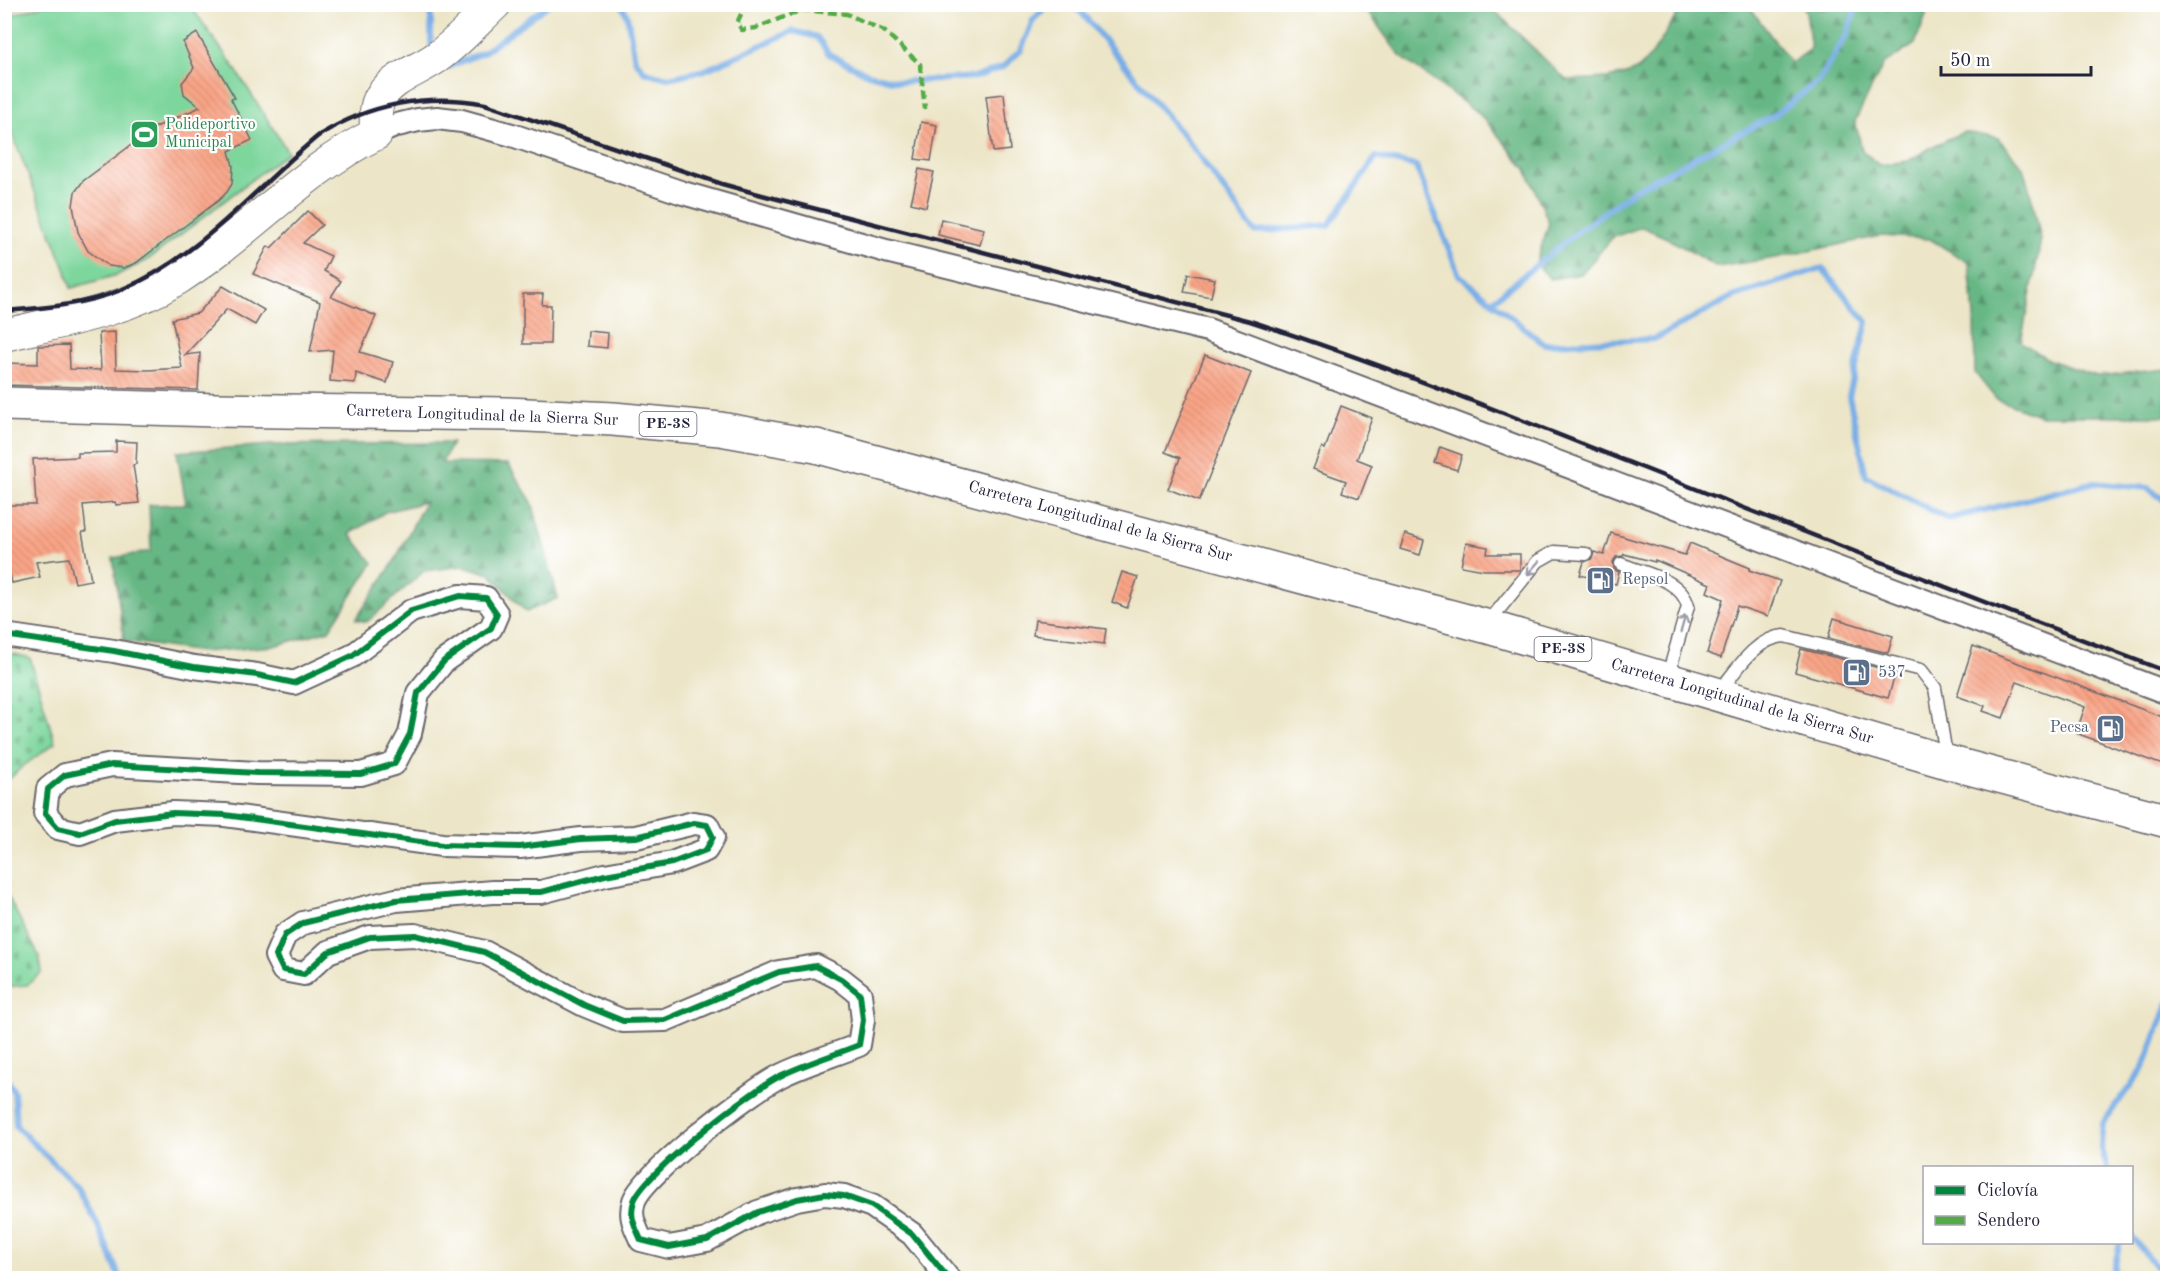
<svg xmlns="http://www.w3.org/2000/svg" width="2172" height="1283" font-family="'Old Standard TT',serif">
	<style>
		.grass { fill: #7dd69c; stroke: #507c6c; stroke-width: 1.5 }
		.forest { fill: url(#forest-firs); stroke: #446c60; stroke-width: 1.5 }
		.cemetery { fill: url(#cemetery-stones); stroke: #507c6c; stroke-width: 1.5 }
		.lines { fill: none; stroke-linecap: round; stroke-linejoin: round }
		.stream { stroke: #78ade6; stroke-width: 6 }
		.building { fill: url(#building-back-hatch) }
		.lane-casing { stroke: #69666c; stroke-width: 15 }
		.street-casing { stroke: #69666c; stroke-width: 26 }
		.secondary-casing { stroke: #69666c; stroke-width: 34 }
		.highway-casing { stroke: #69666c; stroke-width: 36 }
		.lane { stroke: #fff; stroke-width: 12 }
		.street { stroke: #fff; stroke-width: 22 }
		.secondary { stroke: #fff; stroke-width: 32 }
		.highway { stroke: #fff; stroke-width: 33 }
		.rail { stroke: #22223b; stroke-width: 4.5 }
		.quiet { stroke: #53aa46; stroke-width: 4.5; stroke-dasharray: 9 4.5; stroke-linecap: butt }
		.cycleway-casing { stroke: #fff; stroke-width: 10 }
		.cycleway { stroke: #00873e; stroke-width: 6 }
		.oneway { stroke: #9c9ca7 }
		.labels { text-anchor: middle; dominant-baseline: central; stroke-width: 4.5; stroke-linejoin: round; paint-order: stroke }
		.shield { fill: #fff; stroke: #646476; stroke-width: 1.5 }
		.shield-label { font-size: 15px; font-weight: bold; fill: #22223b }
		.leisure-label { font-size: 16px; fill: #27864d; stroke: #fff; text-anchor: start }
		.street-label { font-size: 16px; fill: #22223b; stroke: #fff }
		.service-label { font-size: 16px; fill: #4e5e75; stroke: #fff; text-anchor: start }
	</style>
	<defs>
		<pattern id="forest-firs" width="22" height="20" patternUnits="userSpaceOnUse" patternTransform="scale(1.5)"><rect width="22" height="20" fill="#66b784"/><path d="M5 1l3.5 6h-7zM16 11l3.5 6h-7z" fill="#54946d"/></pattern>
		<pattern id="cemetery-stones" width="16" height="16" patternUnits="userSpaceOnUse" patternTransform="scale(1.5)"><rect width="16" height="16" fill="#7dd69c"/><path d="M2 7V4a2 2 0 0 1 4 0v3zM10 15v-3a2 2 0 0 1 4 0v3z" fill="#6cb787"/></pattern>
		<pattern id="building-back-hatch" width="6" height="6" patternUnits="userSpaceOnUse" patternTransform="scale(1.5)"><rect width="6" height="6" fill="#f9a486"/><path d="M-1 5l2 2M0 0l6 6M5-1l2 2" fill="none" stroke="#d58d75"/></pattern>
	</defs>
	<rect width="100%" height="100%" fill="#fff"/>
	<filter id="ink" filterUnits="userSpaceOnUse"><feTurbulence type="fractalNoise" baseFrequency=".0167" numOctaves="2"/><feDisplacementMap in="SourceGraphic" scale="12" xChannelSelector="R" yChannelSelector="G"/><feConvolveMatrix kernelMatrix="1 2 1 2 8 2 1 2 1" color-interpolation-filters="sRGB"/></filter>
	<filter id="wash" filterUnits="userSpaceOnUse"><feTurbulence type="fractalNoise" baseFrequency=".008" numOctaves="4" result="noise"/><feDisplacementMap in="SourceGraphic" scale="24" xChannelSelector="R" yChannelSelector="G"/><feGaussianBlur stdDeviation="1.35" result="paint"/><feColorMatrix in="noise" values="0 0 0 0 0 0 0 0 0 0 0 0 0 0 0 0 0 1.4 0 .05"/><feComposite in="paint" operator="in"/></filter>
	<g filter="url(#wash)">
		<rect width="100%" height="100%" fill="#ece5c7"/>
		<!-- grass -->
		<path class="grass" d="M45,5H190L234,67L288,152L146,261L117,275L71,288L66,271L5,116L4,17Z"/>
		<!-- forest -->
		<g class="forest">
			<path d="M1372,4L1490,6L1566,80C1588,79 1616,80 1636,70C1650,63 1674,18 1683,5H1748L1791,63L1811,49L1806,12L1803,5H1930L1915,44L1883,65L1855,121L1862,150L1879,165L1908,161L1937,144L1964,132L1998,138L2023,167L2034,206L2041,240L2021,342L2049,360L2097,376L2167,369V416H2040L1996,399L1975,373L1974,316L1969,263L1930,239L1881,236L1775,258L1717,267L1667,238L1642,227L1613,237L1581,274L1550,279L1536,263L1549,223L1526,169L1486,121L1479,114L1400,56L1368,12Z"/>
			<path d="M452,443L442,463L508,464L532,502L558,598L526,612L490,574L464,566L424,571L367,622L356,619L395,560L425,502L385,512L350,534L373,563L329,630L274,646L202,652L124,641L113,558L151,551L149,505L186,504L177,452L270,445Z"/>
		</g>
		<!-- cemetery -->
		<g class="cemetery">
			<path d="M5,652L30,658L55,743L22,767L5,783Z"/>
			<path d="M4,889L39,956L42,972L27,985L5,987Z"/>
		</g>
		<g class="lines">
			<!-- stream -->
			<g class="stream">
				<path d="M431,4V49"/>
				<path d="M621,4L627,15L635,60L645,72L668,78L705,70L793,31L817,37L829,54L868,74L900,82L976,77L1003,67L1021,50L1033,20L1049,4"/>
				<path d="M1069,4L1081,12L1191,145L1255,232L1329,225L1376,157L1416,166L1459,275L1544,344L1654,339L1732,297L1822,268L1867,322L1849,396L1866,476L1948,519L2092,483L2148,488L2168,503"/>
				<path d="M4,10L21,4"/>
				<path d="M445,68L484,52L549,4"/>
				<path d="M1492,301L1580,230L1636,189L1773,116L1819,81L1846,36L1858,4"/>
				<path d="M4,1074L14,1091L16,1126L78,1187L96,1221L120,1278"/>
				<path d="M2107,1168L2101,1145L2103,1123L2144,1067L2168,1004"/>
				<path d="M2132,1237L2156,1267L2168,1274"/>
				<path d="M2112,1278L2120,1242"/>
			</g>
		</g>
		<g id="blocks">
			<!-- building -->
			<g class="building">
				<path d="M197,33L235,98L231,99L252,140L229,151L233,166L232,184L227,192L219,200L136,263L124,268L109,266L88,251L78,232L73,206L75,192L83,181L154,128L200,107L184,94L182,83L194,68L183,42Z"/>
				<path d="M1004,94L1010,150L993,152L986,96Z"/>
				<path d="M921,122L937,125L931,161L915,159Z"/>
				<path d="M919,169L934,172L926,207L911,203Z"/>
				<path d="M308,211L322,225L303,243L331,256L324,271L341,281L331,297L376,316L360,352L393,362L387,383L356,373L355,383L330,381L333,350L310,352L320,302L253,274L268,246L271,248Z"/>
				<path d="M941,219L984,229L980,245L938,235Z"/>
				<path d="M1188,274L1215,279L1211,297L1184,292Z"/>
				<path d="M223,286L264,310L255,325L227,309L185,355L200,353L198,390L4,385V363L38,364V346L69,345L70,369L101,370L99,333L115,332L116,369L148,370L182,368L172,319L198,313Z"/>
				<path d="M523,294H543L542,305H551L550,344H523Z"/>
				<path d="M588,331L608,333L607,348L587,346Z"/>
				<path d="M1205,355L1251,373L1199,501L1168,489L1180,458L1165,452Z"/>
				<path d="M1341,406L1372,418L1357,459L1372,465L1359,498L1342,492L1346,481L1313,469L1322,447L1325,449Z"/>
				<path d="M116,441L137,442L136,464L133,465L139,503L116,505L115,502L83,505L86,532H82L91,580L75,583L69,558L36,562L40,577L12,583L4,547V505H36L33,459L78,457V453L116,452Z"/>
				<path d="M1440,447L1462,455L1457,470L1435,463Z"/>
				<path d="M1611,533L1685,555L1690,543L1750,568L1749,570L1780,581L1768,616L1737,606L1721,658L1707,653L1723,599L1707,592L1710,584L1655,560V562L1624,554L1623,556L1616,557L1613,562L1614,569L1619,572L1616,584L1580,575L1584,562L1592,559L1594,552L1604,555Z"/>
				<path d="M1405,534L1424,540L1420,555L1400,549Z"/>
				<path d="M1466,543L1488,547L1487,554H1520V570H1484L1461,566Z"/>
				<path d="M1122,572L1138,577L1127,608L1112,602Z"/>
				<path d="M1834,618L1893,636L1888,653L1828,638Z"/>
				<path d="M1035,620L1106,629L1104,644L1033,635Z"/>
				<path d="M1973,646L2168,719V767L2076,733L2085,707L2017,682L2003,718L1983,711L1985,706L1957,696Z"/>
				<path d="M1801,649L1896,672L1888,698L1795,672Z"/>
			</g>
		</g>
	</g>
	<g filter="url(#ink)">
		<use href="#blocks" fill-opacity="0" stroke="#69666c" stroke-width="1.5"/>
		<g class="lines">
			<defs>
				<g id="lane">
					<path d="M1621,564C1645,574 1681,579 1688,606L1667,679"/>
					<path d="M1487,624L1538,561L1554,552L1586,554"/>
					<path d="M1718,693C1736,671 1755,638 1784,636L1921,670L1935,688L1947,761"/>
				</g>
				<g id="street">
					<path d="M376,134L397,125L418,120L437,118L462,121L512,135L683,193L886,251L1208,330L2168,693"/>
					<path d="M4,635L114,651L194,667L257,675L294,683L352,656L411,611L460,596L486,598L497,614L491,628L444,661L418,693L410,734L394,764L361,774L257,773L112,765L65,775L48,789L45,813L58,828L80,833L115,820L173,813L225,815L442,845L520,847L581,839L636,837L694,823L707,825L713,837L706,850L672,863L605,875L541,892H493L396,900L303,923L285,935L276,956L283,970L304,974L328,952L370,937L415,935L484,952L584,1005L623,1021L665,1020L779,972L816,966L841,979L860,994L863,1020L859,1045C834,1055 807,1063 782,1075C754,1088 643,1174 634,1201C629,1217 635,1226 641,1240L669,1247L707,1240L758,1212L797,1199L825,1194L844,1196L872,1206L912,1234L948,1278"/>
				</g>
				<path id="secondary" d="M4,335C64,321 125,311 177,279C245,236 304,169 376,134C376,123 374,108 380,98C392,77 421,70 440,55C460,40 477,21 495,4"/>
				<path id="highway" d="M4,404L217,410L506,414L613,419L720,429L816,446L1485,626L1947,762L2168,821"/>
			</defs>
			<!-- lane casing -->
			<use href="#lane" class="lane-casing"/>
			<!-- street casing -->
			<use href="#street" class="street-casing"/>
			<!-- secondary casing -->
			<use href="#secondary" class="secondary-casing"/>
			<!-- highway casing -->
			<use href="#highway" class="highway-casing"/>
			<!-- lane -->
			<use href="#lane" class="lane"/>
			<!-- street -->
			<use href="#street" class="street"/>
			<!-- secondary -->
			<use href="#secondary" class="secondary"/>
			<!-- highway -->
			<use href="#highway" class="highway"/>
			<!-- rail -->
			<path class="rail" d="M4,311C44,308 84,305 121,290C199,258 254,189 318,136C368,104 426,93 485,104L722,184L762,195L1250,321C1383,364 1513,417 1643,468C1817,537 1992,606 2168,672"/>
			<!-- quiet -->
			<path class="quiet" d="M750,4L742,12L737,23L742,30L756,28L802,10L847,14L884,31L920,64L925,109"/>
			<defs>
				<path id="cycleway" d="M4,635L114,651L194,667L257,675L294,683L352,656L411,611L460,596L486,598L497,614L491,628L444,661L418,693L410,734L394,764L361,774L257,773L112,765L65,775L48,789L45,813L58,828L80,833L115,820L173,813L225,815L442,845L520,847L581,839L636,837L694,823L707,825L713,837L706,850L672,863L605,875L541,892H493L396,900L303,923L285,935L276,956L283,970L304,974L328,952L370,937L415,935L484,952L584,1005L623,1021L665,1020L779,972L816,966L841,979L860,994L863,1020L859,1045C834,1055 807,1063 782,1075C754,1088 643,1174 634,1201C629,1217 635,1226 641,1240L669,1247L707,1240L758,1212L797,1199L825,1194L844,1196L872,1206L912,1234L948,1278"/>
			</defs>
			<!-- cycleway casing -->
			<use href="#cycleway" class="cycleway-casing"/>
			<!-- cycleway -->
			<use href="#cycleway" class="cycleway"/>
		</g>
		<!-- one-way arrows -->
		<defs><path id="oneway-shaft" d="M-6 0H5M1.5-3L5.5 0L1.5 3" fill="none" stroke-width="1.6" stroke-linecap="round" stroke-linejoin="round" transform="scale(1.5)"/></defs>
		<g class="oneway">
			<use href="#oneway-shaft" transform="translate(1533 568) rotate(131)"/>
			<use href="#oneway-shaft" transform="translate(1683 624) rotate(-74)"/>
		</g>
	</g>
	<!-- icons -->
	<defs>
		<symbol id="stadium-square" viewBox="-11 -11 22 22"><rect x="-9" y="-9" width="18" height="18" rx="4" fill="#2e9e5b" stroke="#fff"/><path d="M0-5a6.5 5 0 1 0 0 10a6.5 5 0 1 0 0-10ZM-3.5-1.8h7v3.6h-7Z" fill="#fff"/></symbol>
		<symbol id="fuel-square" viewBox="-11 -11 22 22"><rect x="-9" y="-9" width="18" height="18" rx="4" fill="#5c6f8a" stroke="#fff"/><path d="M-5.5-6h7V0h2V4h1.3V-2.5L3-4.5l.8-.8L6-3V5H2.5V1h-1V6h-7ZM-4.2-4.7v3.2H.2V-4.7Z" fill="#fff"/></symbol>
	</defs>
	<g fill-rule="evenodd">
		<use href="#stadium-square" x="128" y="118" width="33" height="33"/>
		<use href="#fuel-square" x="1584" y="564" width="33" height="33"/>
		<use href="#fuel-square" x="1840" y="656" width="33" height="33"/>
		<use href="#fuel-square" x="2094" y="712" width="33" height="33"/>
	</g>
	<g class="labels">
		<!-- shield labels -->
		<g class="shield">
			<rect x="639.5" y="412" width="57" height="24" rx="4.5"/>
			<rect x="1534.5" y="637" width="57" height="24" rx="4.5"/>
		</g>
		<g class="shield-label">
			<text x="668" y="424">PE-3S</text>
			<text x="1563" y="649">PE-3S</text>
		</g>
		<!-- leisure labels -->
		<g class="leisure-label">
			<text x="165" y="125">Polideportivo<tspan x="165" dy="18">Municipal</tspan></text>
		</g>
		<!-- street labels -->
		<g class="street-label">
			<text transform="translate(482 416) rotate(2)">Carretera Longitudinal de la Sierra Sur</text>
			<text transform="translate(1100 522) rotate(15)">Carretera Longitudinal de la Sierra Sur</text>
			<text transform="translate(1742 702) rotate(16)">Carretera Longitudinal de la Sierra Sur</text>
		</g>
		<!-- service labels -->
		<g class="service-label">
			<text x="1622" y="580">Repsol</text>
			<text x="1878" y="673">537</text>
			<text x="2089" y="728" text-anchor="end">Pecsa</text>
		</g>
	</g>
	<!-- margin -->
	<rect width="2172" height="1283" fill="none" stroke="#fff" stroke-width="24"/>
	<!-- legend -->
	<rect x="1923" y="1166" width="210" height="78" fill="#ffffff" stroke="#a7a7b1" stroke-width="1.5"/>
	<rect x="1935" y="1186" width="30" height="9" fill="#00873e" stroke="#a7a7b1" stroke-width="1.5"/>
	<text x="1977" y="1196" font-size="18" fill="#22223b">Ciclovía</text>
	<rect x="1935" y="1216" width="30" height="9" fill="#53aa46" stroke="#a7a7b1" stroke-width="1.5"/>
	<text x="1977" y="1226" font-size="18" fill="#22223b">Sendero</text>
	<!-- scale -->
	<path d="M1941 66v9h150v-9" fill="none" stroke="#22223b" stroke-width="3"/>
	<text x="1950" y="66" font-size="18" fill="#22223b" stroke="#ffffff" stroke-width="4.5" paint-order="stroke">50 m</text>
</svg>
